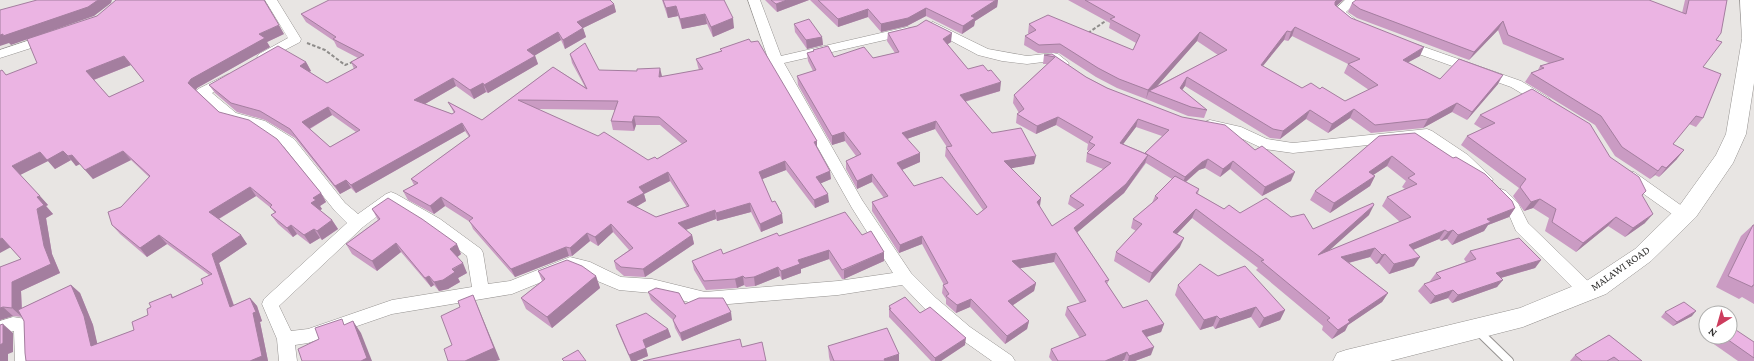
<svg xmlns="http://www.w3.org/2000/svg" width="1754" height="361" font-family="'Crimson Pro',serif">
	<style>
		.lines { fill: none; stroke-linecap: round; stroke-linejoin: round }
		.service-casing { stroke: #969391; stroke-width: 10 }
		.minor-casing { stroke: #969391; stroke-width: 1 }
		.primary-casing { stroke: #969391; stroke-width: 1 }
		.path { stroke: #8f8d8b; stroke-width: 2; stroke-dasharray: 3.5 2; stroke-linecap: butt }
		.service { stroke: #fff; stroke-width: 8 }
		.minor { fill: #fff; fill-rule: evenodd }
		.primary { fill: #fff; fill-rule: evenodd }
		.wall { fill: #ca9bc3; fill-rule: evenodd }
		.shaded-wall { fill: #a47e9f }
		.building { fill: #ebb4e3; stroke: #a47e9f; fill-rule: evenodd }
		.labels { text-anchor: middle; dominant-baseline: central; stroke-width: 3; stroke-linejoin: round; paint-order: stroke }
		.street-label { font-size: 11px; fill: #323130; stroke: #fff }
	</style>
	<rect width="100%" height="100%" fill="#e8e5e3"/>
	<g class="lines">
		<defs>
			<path id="service" d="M1476,329L1509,361"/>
			<g id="minor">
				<path d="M265,0H277L301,39L300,42L264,61L259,60L257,57L259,54L288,38Z"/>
				<path d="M748,0H760L781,56L907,27L911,28L913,31L911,34L784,63L862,200L911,273L936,298L970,327L1012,356L1015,361H992L958,337L924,308L902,285L838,295L705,306L652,293L619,290L571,270L512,294L392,314L308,343L295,345L297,361H279L277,339L262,304L264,299L347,223L335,211L284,147L255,128L226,120L198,95L196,92L198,89L228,74L233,75L235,78L233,81L212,93L236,113L265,121L294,139L345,203L358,214L386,194L391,192L396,194L440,219L481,249L483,253L488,284L510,281L570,257L590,262L621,277L652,279L705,292L838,281L893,273L852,208L769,61ZM392,205L428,227L467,256L472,287L392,300L308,329L291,331L279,306L363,227Z"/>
				<path d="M1345,0H1359L1346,12L1357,21L1355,24H1347L1332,12Z"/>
				<path d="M933,22L988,49L1027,56L1053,53L1058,54L1069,63L1067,66L1062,67L1051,61L1027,64L1002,61L978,55L929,29L927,26Z"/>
				<path d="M48,34L54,38L53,41L0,58V50Z"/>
				<path d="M1404,40L1521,81L1549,98L1551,101L1549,104H1539L1511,87L1399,47L1398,44L1399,41Z"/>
				<path d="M1210,120L1241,127L1267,139L1293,143L1427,129L1432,131L1468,155L1493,179L1491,183L1486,184L1481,183L1458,163L1424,139L1293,153L1264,149L1232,134L1205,128L1203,125L1205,122Z"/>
				<path d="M1629,171L1634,172L1689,211L1692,215L1689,219L1684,221L1679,219L1624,180L1622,176L1624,172Z"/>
				<path d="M1501,189L1506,191L1518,203L1528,223L1593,286L1595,291L1593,296L1587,298L1581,296L1516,231L1507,210L1493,195L1496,191Z"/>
				<path d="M13,317L26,319L32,330L33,361H15L14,331L0,335V321Z"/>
			</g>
			<path id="primary" d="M1740,0H1754V83L1746,134L1733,163L1696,217L1651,261L1606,294L1523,327L1390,361H1333L1337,353L1346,350L1520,308L1588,280L1635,249L1680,205L1716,155L1726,134L1742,39Z"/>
		</defs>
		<!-- service casing -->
		<use href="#service" class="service-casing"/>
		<!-- minor casing -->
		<use href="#minor" class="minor-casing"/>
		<!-- primary casing -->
		<use href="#primary" class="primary-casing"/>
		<!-- path -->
		<g class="path">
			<path d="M1088,33L1107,20"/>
			<path d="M307,43L325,50L345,65L353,62"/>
		</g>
		<!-- service -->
		<use href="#service" class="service"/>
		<!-- minor -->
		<use href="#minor" class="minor"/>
		<!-- primary -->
		<use href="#primary" class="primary"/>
	</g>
	<!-- wall -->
	<g class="wall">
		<path d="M662,0H724L734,28L713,37L707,24L682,29L678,16L668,18Z"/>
		<path d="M765,0H809L777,12Z"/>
		<path d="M810,0H998L997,7L975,21L974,26L962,34L926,16L907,26L881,32L868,17L838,27Z"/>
		<path d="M1068,0H1343L1336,6L1351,18L1420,56L1408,62L1440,79L1498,84L1467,120L1452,112L1423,128L1371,133L1350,118L1328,133L1306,119L1280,139L1270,138L1185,86L1182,90L1207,110L1204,118L1188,116L1146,99H1147H1146L1117,88L1096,77L1059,53H1038L1024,45L1025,36L1029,34L1028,33L1029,24L1133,50L1136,43L1109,28L1110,23ZM1292,36L1348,64L1344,73L1369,90L1345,101L1320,89L1302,88L1263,66L1284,40L1288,41ZM1197,41L1218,55L1157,86Z"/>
		<path d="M1685,0H1727L1716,40L1703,67V118L1696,127L1689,124L1673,144L1677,159L1659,177L1655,175L1650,179L1615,156L1595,125L1525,82L1531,73L1538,70L1540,66L1549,63L1503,44L1498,30L1469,60L1357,18L1348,12L1352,3L1682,13Z"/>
		<path d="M614,4L616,12L583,28L586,37L565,49L561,40L535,55L538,64L488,93L486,92L474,99L456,86L425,104L452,114L454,113L448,102L482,120L553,67L585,87L572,63L570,54L599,70L662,76L661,77L699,70L698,67L696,59L721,51L720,49L751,42L817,141V148L831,179L821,183L829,202L815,208L786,170L762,179L772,202L783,223L761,232L751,212L717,221L716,219L685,230L692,235L694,244L645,277L624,276L616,269L614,261L629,250L613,232L598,246L590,241L572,256H569L515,277L473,229L470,222L445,206L434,214L408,200L403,191L414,185L411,179L469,137L465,131L356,193L351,188L340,194L295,138L265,120L237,112L215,93L209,85L306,62L311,71L309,72L327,83L354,69L351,62L358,58L337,47L334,41L306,22L301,14ZM537,109L615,110L611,121L613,130L634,131L636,125H660L682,144L657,159L648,160ZM332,115L356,132L330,147L310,129ZM670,181L687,207L656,217L636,207L646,201L644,194Z"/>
		<path d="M794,24L822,37L823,45L807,49L795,32Z"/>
		<path d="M888,33L951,42L947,44L968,69L1000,91L965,102L992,133L1034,164L1011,168L1041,198L1039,206L1052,226L1077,210L1068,204L1070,196L1103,169L1086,162L1087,153L1089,151L1087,150L1088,144L1056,125L1036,134L1016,123L1017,114L1019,113L1013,103L1014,95L1047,64H1043L1044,55L1052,54L1086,77L1291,181L1262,196L1230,169L1220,177L1205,168L1199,170L1186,182L1199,189L1198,194L1224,209L1240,213L1291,217L1313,229L1369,215L1328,251L1400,222L1382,206L1387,197L1405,189L1402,187L1406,181L1387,166L1373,175L1375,176L1370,186L1330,213L1310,200L1315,191L1379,136L1515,208L1509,217L1488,225L1484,231L1452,245L1447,239L1441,241L1439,239L1413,250L1414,266L1389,274L1379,263L1376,264L1370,257L1349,263L1388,293L1382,302L1348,325L1345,331L1332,339L1322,330L1323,326L1256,270L1258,268L1192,218L1177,234L1180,247L1149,283L1114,261L1116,252L1136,231L1131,228L1133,219L1152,203L1155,196L1172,179L1146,163L1124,193L1077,232L1109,280L1107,284L1123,308L1164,324L1161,332L1147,337L1151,355L1135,361H1125L1124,360L1122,361H1052L1049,357L1051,349L1080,338L1065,315L1067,307L1080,303L1054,262L1019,268L1036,283L1034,291L1013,305L1029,321L1027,329L1005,344L970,307L956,313L946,304V299L942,293L943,285H944L922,244L899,253L872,211V202L884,198L872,182L857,189L846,169V161L856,156L845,141L832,145L798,85L797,76L813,71L808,61L807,53L813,52V50L834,57L873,58L895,53L887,41ZM1136,127L1162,136L1145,153L1123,144ZM935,129L947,147H946L945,156L983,210L977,215L914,186L902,170L920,162L907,139Z"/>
		<path d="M284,34L267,42L270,47L197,88L196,90L219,112L321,193L326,202L320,206L322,209L320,210L332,220L338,229L322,240L320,238L310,244L297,234L293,237L278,224L271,215L275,213L271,208L256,196L219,219L241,235L247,244L219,263L234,305L250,298L257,306L262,321L260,322L268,361H26L24,321L22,317L13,316L0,320V267L21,259L10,247L2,70L6,75ZM131,65L144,81L109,97L94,80ZM71,160L76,166L80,164L93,179L131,160L149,177L121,207L112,225L120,234L147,257L167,244L209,275L203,284L173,297L171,294L151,307L148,315L134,330L97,344L93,325L80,293L71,285L22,308L21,291L60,273L52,254L46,218L53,214L46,206L48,205L20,175L48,161L55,169Z"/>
		<path d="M1480,115L1610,157L1642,196L1645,223L1625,237L1608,226L1576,252L1545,231L1549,218L1533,208L1524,211L1513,196L1519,188L1461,145L1467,136L1482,129L1474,124Z"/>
		<path d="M372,209L461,254L457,257L467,273L458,278L460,282L448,289L439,291L434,285L431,287L401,252L377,271L352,254L346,244L378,220Z"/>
		<path d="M1753,225H1754V304L1742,297L1739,299L1716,287L1741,236Z"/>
		<path d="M862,235L884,261L844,279H842L829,259L801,269V273L782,280L780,276L755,286L746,287L744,285L737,288L706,290L694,270L692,261L723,254L779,236Z"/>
		<path d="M1470,251L1541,260L1535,268L1501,278L1497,287L1452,303L1448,298L1430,304L1418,291L1424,284L1431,281H1430L1436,273L1466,262L1464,259Z"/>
		<path d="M538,271L596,276L600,288L552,328L526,309L521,298L542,281Z"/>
		<path d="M1218,276L1285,310L1280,320L1259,328L1251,317L1215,329L1213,326L1200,330L1175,295L1178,285Z"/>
		<path d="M648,292L685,304L732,320L682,341L675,328L673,320L651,300Z"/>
		<path d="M889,306L920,313L965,345L941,361H931L889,317Z"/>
		<path d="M1665,312L1692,316L1673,326L1661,317Z"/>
		<path d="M616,325L668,329L671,337L646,348L648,356L636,361H631L619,334Z"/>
		<path d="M1609,335L1642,361H1570L1575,355Z"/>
		<path d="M1710,337H1730L1754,342V361H1738L1708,340Z"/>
		<path d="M828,346L899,361H830L829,357Z"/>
	</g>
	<!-- shaded-wall -->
	<g class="shaded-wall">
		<path d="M98,0H112L111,3L94,16L11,45L9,43L0,46V35Z"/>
		<path d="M787,0H809L777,12L776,4Z"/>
		<path d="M996,0H998L997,7L975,21L974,26L962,34L963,26L971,16Z"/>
		<path d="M1337,0H1343L1331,11L1335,2Z"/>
		<path d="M614,4L616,12L579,30L577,22Z"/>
		<path d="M676,6L678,16L668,18L666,8Z"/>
		<path d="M926,8V16L907,26L881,32V24Z"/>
		<path d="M868,9V17L838,27V19Z"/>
		<path d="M705,14L707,24L682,29L680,19Z"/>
		<path d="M733,18L734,28L713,37L711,27Z"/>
		<path d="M1503,21L1498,30L1469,60L1474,52Z"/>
		<path d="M279,25L284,34L267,42L270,47L197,88L195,92L188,83L191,79L259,34Z"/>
		<path d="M1295,27L1292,36L1288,41L1291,32Z"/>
		<path d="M583,28L586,37L565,49L563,40Z"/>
		<path d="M1287,31L1284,40L1257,73L1261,65Z"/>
		<path d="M558,32L561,40L529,59L527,50Z"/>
		<path d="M1200,32L1197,41L1152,92L1149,91L1146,99L1148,90Z"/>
		<path d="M952,33L951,42L942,48L943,39Z"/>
		<path d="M822,37L823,45L807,49L806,40Z"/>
		<path d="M1424,47L1420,56L1398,68L1403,60Z"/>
		<path d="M124,56L131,65L93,80L86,71Z"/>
		<path d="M535,56L538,64L488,93L484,85Z"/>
		<path d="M306,62L311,71L305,74L300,66Z"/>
		<path d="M660,68L662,76L661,86L659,77Z"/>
		<path d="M1503,75L1498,84L1467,120L1472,112Z"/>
		<path d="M1187,77L1185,86L1177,97L1180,88Z"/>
		<path d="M453,78L456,86L418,108L414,100Z"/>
		<path d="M1001,82L1000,91L959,103L960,95Z"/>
		<path d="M483,83L486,92L474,99L470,90Z"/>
		<path d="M1457,103L1452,112L1423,128L1428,119Z"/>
		<path d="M328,107L332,115L307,130L302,122Z"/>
		<path d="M1354,109L1350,118L1328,133L1332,124Z"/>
		<path d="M1310,110L1306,119L1280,139L1283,131Z"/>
		<path d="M634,116L636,125L634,131L632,122Z"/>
		<path d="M1058,117L1056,125L1036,134L1037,126Z"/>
		<path d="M1138,119L1136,127L1118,151L1120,143Z"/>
		<path d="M936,121L935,129L901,141L902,133Z"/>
		<path d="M462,123L465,131L356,193L351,185Z"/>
		<path d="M844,132L845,141L832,145V136Z"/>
		<path d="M817,141V150L814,142Z"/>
		<path d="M1684,150L1677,159L1659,177L1666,168Z"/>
		<path d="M63,151L71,160L55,169L48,161L20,175L12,166L40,152Z"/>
		<path d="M123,151L131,160L93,179L85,170Z"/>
		<path d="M920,153V162L897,172V163Z"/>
		<path d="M72,155L80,164L76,166L68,156Z"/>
		<path d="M1148,155L1145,163L1124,193L1073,236L1074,228Z"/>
		<path d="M1036,156L1034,164L1003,170L1004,161Z"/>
		<path d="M1392,156L1387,166L1364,181L1369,172Z"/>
		<path d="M1208,159L1205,168L1199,170L1182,185L1185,177L1202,162Z"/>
		<path d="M785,161L786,170L760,180L759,172Z"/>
		<path d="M1233,161L1230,169L1220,177L1223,169Z"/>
		<path d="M1662,166L1655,175L1650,179L1658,171Z"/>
		<path d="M830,171L831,179L817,185L816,177Z"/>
		<path d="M668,172L670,181L644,194L646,201L629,211L627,202L639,187Z"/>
		<path d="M1295,172L1291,181L1262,196L1265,187Z"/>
		<path d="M872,174V182L857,189V181Z"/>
		<path d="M1375,176L1370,186L1330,213L1334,203Z"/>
		<path d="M346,180L351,188L340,194L335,186Z"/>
		<path d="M250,187L256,196L215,221L209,212Z"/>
		<path d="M321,193L326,202L320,206L322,209L317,212L311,203L313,198Z"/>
		<path d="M828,194L829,202L815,208L814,200Z"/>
		<path d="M40,196L48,205L46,206L53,214L46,218L52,254L60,273L21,291L22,317L12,308V282L44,246L37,209V197Z"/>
		<path d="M441,197L445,206L434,214L430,206Z"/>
		<path d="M1041,198L1040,206L1035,210L1037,202Z"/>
		<path d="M1540,199L1533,208L1524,211L1531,202Z"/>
		<path d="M750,203L751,212L717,221L716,213Z"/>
		<path d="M1374,205L1369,215L1313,265L1318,255Z"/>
		<path d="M1515,208L1509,217L1488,225L1484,231L1452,245L1458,235L1487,219Z"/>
		<path d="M1196,209L1192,218L1170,241L1173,232Z"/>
		<path d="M715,210L716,219L680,232L678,223Z"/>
		<path d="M782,214L783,223L761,232L760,224Z"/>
		<path d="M1653,214L1645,223L1625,237L1633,228Z"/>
		<path d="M1616,217L1608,226L1576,252L1583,243Z"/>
		<path d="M332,220L338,229L322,240L317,231Z"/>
		<path d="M611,224L613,232L598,246L595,237Z"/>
		<path d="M291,225L297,234L293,237L287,228Z"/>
		<path d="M314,229L320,238L310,244L304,235Z"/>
		<path d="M1445,230L1439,239L1403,254L1409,245Z"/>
		<path d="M1453,230L1447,239L1441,241L1448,232Z"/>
		<path d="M587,233L590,241L572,256L570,248Z"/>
		<path d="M159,235L167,244L147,257L140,248Z"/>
		<path d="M241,235L247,244L219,263L237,315L230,307L212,254Z"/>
		<path d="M692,235L694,244L645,277L643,269Z"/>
		<path d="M922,236V244L899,253L900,245Z"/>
		<path d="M2,238L11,247L0,253V239Z"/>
		<path d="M1184,238L1180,247L1149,283L1152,273Z"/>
		<path d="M396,243L401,252L377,271L372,261Z"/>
		<path d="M457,244L461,254L455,259L450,249Z"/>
		<path d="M566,247L569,256L515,277L511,269Z"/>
		<path d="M1375,248L1370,257L1336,266L1341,257Z"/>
		<path d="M829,250V259L801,269V273L782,280L781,271L798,260Z"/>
		<path d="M884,252V261L844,279V270Z"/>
		<path d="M1056,253L1054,262L1011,270L1012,261Z"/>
		<path d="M1385,254L1379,263L1376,264L1382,255Z"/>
		<path d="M1420,257L1414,266L1389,274L1394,264Z"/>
		<path d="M1541,260L1535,268L1490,281L1496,273Z"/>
		<path d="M463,263L467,273L458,278L460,282L448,289L439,291L434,282Z"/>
		<path d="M778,267L780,276L755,286L754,277Z"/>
		<path d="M429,276L434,285L431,287L425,278Z"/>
		<path d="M596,276L600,288L552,328L547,317Z"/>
		<path d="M743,276L744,285L737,288L735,279Z"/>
		<path d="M1503,280L1497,287L1452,303L1458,295Z"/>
		<path d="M1036,283L1034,291L1007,309L1008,301Z"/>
		<path d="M71,285L80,293L93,325L100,355L91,346Z"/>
		<path d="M1453,290L1448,298L1430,304L1435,296Z"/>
		<path d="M1388,293L1382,302L1348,325L1345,331L1332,339L1338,330L1348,320Z"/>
		<path d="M473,295L478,307L500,360L496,361H465Z"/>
		<path d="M250,298L257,306L262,321L260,322L268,361H250Z"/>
		<path d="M971,299L970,307L956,313L957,305Z"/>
		<path d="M3,307L13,316L0,320V308Z"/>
		<path d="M1256,307L1251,317L1215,329L1220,319Z"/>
		<path d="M1285,310L1280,320L1259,328L1264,318Z"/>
		<path d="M1696,311L1692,316L1673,326L1677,322Z"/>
		<path d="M731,312L732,320L682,341L680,333Z"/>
		<path d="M1217,316L1213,326L1200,330L1204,320Z"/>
		<path d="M353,321L361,333L372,361H361Z"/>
		<path d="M1029,321L1027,329L1005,344L1007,336Z"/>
		<path d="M3,324L13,333V352L8,354V361H0V345Z"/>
		<path d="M1164,324L1161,332L1140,339L1142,331Z"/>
		<path d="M668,329L671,337L646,348L643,340Z"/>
		<path d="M966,338L965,345L941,361H935V358Z"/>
		<path d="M1154,347L1151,355L1135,361H1128L1129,356Z"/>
		<path d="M646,348L648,356L636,361H631L629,355Z"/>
		<path d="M1127,352L1124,360L1122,361H1105Z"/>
		<path d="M899,354V361H884V359Z"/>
	</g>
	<!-- building -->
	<g class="building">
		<path d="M37,0H98L88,7L3,36V34L0,35V10Z"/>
		<path d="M116,0H264L279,25L259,34L265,38L191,79L188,83L219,112L249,120L277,139L321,193L313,198L316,200L311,203L332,220L317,231L314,229L304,235L291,225L287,228L271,215L276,212L270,207L272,205L250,187L209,212L241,235L212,254L230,307L250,298L256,312L253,313L262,356L250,361H26L25,353L24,321L18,310L71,285L84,316L91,346L134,330L132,322L148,315L147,309L151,307L149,303L171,294L172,298L203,284L201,279L212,274L159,235L140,248L112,225L108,212L121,207L150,176L123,151L85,170L72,155L68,156L63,151L47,160L40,152L12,166L40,196L37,197L44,205L37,209L44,246L51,264L12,282V308L3,307L0,308V267L21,259L2,238L0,239V71L2,70L6,75L37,63L27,39L97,16ZM124,56L144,81L109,97L86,71Z"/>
		<path d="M329,0H610L614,4L577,22L583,28L563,40L558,32L527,50L535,56L484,85L483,83L470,90L453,78L414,100L452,114L455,112L448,102L482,120L553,67L587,89L570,54L585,43L599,70L637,71V69L660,68L659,77L703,69L696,59L722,51L720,49L749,39L751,42L758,41L817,141L814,142L830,171L816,177L828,194L814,200L785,161L759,172L772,202L775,201L782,214L760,224L750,203L716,213L715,210L678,223L692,235L643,269L621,267L614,261L633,248L611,224L595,237L587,233L570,248L566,247L511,269L469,221L473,218L441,197L430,206L403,191L418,183L411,179L470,136L462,123L351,185L346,180L335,186L290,129L260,111L231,103L209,85L278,46L306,62L300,66L327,83L357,67L351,62L364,55L333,39L336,37L301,14ZM518,100L618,101L611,121L632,122L634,116L659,117L687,141L657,159L655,157L648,160L604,132L598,136ZM328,107L360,130L330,147L302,122ZM668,172L689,206L656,217L627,202L644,193L639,187Z"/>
		<path d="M663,0H724L733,18L711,27L705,14L680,19L676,6L666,8Z"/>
		<path d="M771,0H787L776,4Z"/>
		<path d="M818,0H996L971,16L975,18L963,26L926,8L908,18L881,24L868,9L838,19Z"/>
		<path d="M1085,0H1337L1335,2V5L1351,18L1424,47L1403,60L1440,79L1459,59L1503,75L1472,112L1457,103L1428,119L1375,125L1354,109L1332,124L1310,110L1283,131L1273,129L1187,77L1180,88L1207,110L1191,107L1149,91L1227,50L1200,32L1148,90L1119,79L1098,68L1060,44L1039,45L1025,36L1036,30L1029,24L1048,15L1133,50L1140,35L1110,19L1115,17ZM1295,27L1360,59L1348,64L1378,85L1345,101L1322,87L1320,89L1311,83L1302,88L1261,65L1287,31L1291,32Z"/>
		<path d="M1356,0H1649L1686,14L1689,0H1727L1721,33L1716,40L1722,42L1703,67L1721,74L1703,118L1696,116L1673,144L1684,150L1666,168L1662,166L1658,171L1622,147L1601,116L1531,73L1544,68L1540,66L1564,59L1508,35L1503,21L1474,52L1360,9L1352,3Z"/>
		<path d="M809,19L822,37L806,40L794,24Z"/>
		<path d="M926,20L952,33L943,39L968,69L983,65L988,71L991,70L1001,82L960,95L992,133L1021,128L1036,156L1004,161L1041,198L1037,202L1052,226L1084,205L1070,196L1111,163L1087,153L1095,145L1089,142L1093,137L1058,117L1037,126L1017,114L1024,109L1014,95L1055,57L1044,55L1052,54L1086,77L1107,88L1182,117L1225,125L1255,150L1262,146L1295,172L1265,187L1233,161L1223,169L1208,159L1202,162L1185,177L1145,153L1169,130L1138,119L1120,143L1148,155L1126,184L1074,228L1109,280L1105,281L1123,308L1147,300L1164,324L1142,331L1154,347L1129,356L1127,352L1105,361H1058L1051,349L1086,335L1067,307L1086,301L1056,253L1012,261L1036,283L1008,301L1029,321L1007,336L971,299L957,305L946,296L949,294L943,285L948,283L922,236L900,245L872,202L888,196L872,174L857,181L846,161L861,154L844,132L832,136L797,76L816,70L807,53L814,51L813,50L828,46L834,57L864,47L873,58L899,52L888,33L917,26ZM936,121L952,146L946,147L987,207L977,215L942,177L914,186L897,163L920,153L902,133Z"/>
		<path d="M1532,89L1590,124L1610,157L1639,177L1646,191L1642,195L1653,214L1633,228L1616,217L1583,243L1552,222L1556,209L1540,199L1531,202L1520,187L1526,179L1467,136L1495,123L1480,115Z"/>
		<path d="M1415,133L1453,158L1456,157L1485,174L1512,201L1515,208L1487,219L1491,222L1458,235L1453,230L1448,232L1445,230L1409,245L1420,257L1394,264L1385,254L1382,255L1375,248L1341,257L1388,293L1348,320L1350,322L1338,330L1327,320L1330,318L1261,261L1264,260L1196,209L1173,232L1184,238L1152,273L1116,252L1142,224L1133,219L1158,198L1155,196L1175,176L1199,189L1196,193L1224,209L1229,205L1240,213L1266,198L1291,217L1304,214L1313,229L1373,203L1374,205L1318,255L1411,217L1387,197L1417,184L1408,178L1415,174L1392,156L1369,172L1375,176L1334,203L1315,191L1379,136Z"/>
		<path d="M388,198L422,219L457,244L450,249L463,263L452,269L455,272L443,280L434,282L429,276L425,278L396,243L372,261L346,244L380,219L372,209Z"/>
		<path d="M845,212L862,235L871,231L884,252L842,270L829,250L798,260L800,264L781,271L778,267L754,277L745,278L743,276L735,279L704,281L692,261L721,249L723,254L777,233L779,236Z"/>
		<path d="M1753,225H1754V285H1753L1752,287L1728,276Z"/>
		<path d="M1519,238L1541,260L1496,273L1503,280L1458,295L1453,290L1435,296L1424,284L1441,278L1436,273L1476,259L1470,251Z"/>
		<path d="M567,260L582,266L596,276L547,317L521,298L545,279L538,271Z"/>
		<path d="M1200,264L1218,276L1245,266L1285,310L1264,318L1256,307L1220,319L1217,316L1204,320L1178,285Z"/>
		<path d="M656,288L679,293L685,304L699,298H723L731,312L680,333L673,320L676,316L648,292Z"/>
		<path d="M473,295L494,348L465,361H448L444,349L452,345L441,316L460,307L458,301Z"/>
		<path d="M905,297L920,313L930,307L966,338L935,358L889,309H891L889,306Z"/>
		<path d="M1684,302L1696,311L1677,322L1665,312Z"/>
		<path d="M646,313L668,329L643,340L646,348L629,355L616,325Z"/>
		<path d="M342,319L344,325L353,321L367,358L361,361H302L298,349L319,339L315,328Z"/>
		<path d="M3,324V343L0,345V325Z"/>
		<path d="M1730,326L1754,342V358L1724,337H1730Z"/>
		<path d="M887,328L899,354L884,359L885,361H834L828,346Z"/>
		<path d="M1609,335L1642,361H1619L1614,357L1607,361H1582L1575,355Z"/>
		<path d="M740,339L742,347L762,342L766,361H643Z"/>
		<path d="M578,350L586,361H564L562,359Z"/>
	</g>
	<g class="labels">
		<!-- street labels -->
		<g class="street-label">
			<text transform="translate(1620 268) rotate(-35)">MALAWI ROAD</text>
		</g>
	</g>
	<!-- north arrow -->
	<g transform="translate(1718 325) rotate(217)"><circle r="19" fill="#ffffff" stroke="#adadac"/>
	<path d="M0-3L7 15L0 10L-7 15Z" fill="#cd3d5e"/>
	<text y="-6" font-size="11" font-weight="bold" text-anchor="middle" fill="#323130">N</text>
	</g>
</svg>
